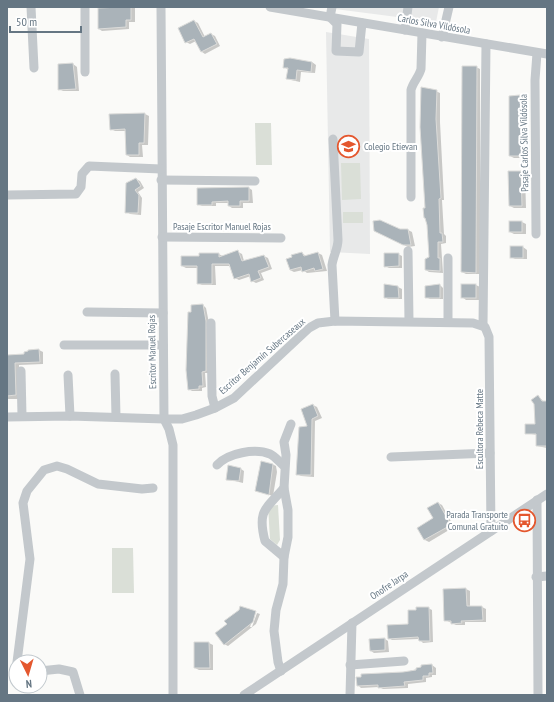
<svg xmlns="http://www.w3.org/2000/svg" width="554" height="702" font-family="'PT Sans Narrow',sans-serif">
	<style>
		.built { fill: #e8e9e9 }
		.green { fill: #dadfd7 }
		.shadow { fill: #0003 }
		.building { fill: #aab3b9; stroke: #dcdcda }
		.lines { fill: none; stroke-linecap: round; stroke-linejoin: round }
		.minor { stroke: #c3c8cc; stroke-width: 9 }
		.labels { text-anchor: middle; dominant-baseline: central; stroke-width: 4; stroke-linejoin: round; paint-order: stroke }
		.street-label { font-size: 10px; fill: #657683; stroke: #fff }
		.poi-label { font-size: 10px; fill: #657683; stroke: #fff; text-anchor: start }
	</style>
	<rect width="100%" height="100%" fill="#fafaf8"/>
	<!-- built -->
	<g class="built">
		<path d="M335,7H439L436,22L335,9Z"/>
		<path d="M326,32L369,39L370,254L330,252Z"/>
	</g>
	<!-- green -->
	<g class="green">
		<path d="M255,123H271L272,165H256Z"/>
		<path d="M341,163H360L361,199L342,200Z"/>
		<rect x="343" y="212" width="20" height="11"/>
		<path d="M278,505L280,540L277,545L270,539L268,506Z"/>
		<path d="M112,548H133L134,593H112Z"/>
	</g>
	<!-- shadow -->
	<g class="shadow">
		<path d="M123,7H135V22H129V29L102,31L99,29Z"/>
		<path d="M194,21L198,23L205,37L211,34L215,36L220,46L205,54L202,52L196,41L190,44L186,42Z"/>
		<path d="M285,60L312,62L316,65L315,73L301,72L300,82L291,80L287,78L289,70L284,67Z"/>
		<path d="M73,64L77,67L79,91H63L59,89Z"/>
		<path d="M476,67L480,69V274H466L462,272Z"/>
		<path d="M422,88H429L440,93V122L444,200H442L444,234L446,236V243L441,244L443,273L429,272L426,270L430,258L426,209Z"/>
		<path d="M520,96L524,99L526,113V158H514L510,156Z"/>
		<path d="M145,114L149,116L148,145H142L143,157H130L127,155L126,131H115L111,129Z"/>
		<path d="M521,172L525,174L526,208H514L510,206Z"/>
		<path d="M136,179L140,181L144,188L138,192L142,198L141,215L130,214L127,212Z"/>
		<path d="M249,188L252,190L253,203H243V208H232L229,206V203H216V206H202L198,204Z"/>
		<path d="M510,222H522L526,224V234H514L510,232Z"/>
		<path d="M408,230L412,232L415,246L408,247L379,233Z"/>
		<path d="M511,247H523L527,250V259H515L511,257Z"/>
		<path d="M238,252L242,254L244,261L264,256L268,258L272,269L261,273L264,280L256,283L252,281L251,276L239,280L235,278L231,266H215L216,285H202L198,283V268H186L182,266L200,257L219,254L224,257Z"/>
		<path d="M302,253L306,256L318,253L322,255L327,271L307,273L303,270L294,272L290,270Z"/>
		<path d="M398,254L402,256V268H389L385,266Z"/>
		<path d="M440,285L443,288V299H430L426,297Z"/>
		<path d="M476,285L480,287V300H466L462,297Z"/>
		<path d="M385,286L398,287L402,289V299H388L385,297Z"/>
		<path d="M203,305L206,308L209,323V373H205L206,387L202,388V391H192L189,389L193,313Z"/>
		<path d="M39,350L43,352V364L19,365V398L18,399H7V356L25,355L29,351Z"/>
		<path d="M538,396L544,402H547V448L537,446V435L526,433L536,425Z"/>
		<path d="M313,405L317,407L322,418L315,421L314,477L301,476L297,474Z"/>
		<path d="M272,464L276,466L277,472L273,496L256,491Z"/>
		<path d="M241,469L244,471L243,483L227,479Z"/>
		<path d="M438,503L442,505L454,527L429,542L425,540L418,528L434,519Z"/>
		<path d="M466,589L470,591V607H482L486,609V622H465V625H456L445,620L444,590Z"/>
		<path d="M428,608L432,610L433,642L423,643L419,639L392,640L389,638L409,625V611Z"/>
		<path d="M255,612L250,627H252L257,613L260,614L256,624L228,646L224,644Z"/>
		<path d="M385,639L388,641L389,652L374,653L371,651Z"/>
		<path d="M209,643L213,645V670H199L195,668Z"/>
		<path d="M432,665L436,668V675H432V677L426,678V682L408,684V688L383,689L379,687L361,688L358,685Z"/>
	</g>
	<!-- building -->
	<g class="building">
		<path d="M122,7H131V20H126V27L98,29V8Z"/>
		<path d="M194,20L203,37L211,33L217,44L201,52L194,39L185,43L178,28Z"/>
		<path d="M290,58L312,62L311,72L297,70L296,80L286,79L288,68H283L284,59Z"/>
		<path d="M73,63L76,89L58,90V64Z"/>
		<path d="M462,66H477L476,273L461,272Z"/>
		<path d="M421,87L437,90L436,119L441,198L439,199L440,233H442L443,242H438V258H440V271L425,270V259L429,257L427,225L425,218H424L423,208H425L420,127Z"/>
		<path d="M520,95L521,110H522V156H509V96Z"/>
		<path d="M145,113L144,143H139V155H126L125,129L110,130L109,114Z"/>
		<path d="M508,171H521L522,206H509Z"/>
		<path d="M136,178L141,186L135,190L139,195L138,213H125L126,183Z"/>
		<path d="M249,187V201H240V206H228V201L212,202V205H197V188Z"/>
		<path d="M380,220L400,229H408L411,245H403L374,231L373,221Z"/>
		<rect x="509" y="221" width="13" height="11"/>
		<rect x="510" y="246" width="13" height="12"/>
		<path d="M238,250L242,261L264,255L269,267L258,271L261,278L251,282L249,274L234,279L229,264H212V284H197V266H181V256H199V253H219V257Z"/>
		<path d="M302,252L304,256L318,252L323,269L315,271L314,268L302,272L301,267L290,270L286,259L292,257L291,255Z"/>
		<path d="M384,253H399V266L384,267Z"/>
		<path d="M384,284L398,286L399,298H384Z"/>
		<path d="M440,284V298H425V286Z"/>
		<rect x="461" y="284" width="15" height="14"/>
		<path d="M203,304L206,321V371L202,372L203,386H199V389L188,390L186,370L188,312H191V305Z"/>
		<path d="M39,349L40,362L15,363L16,395L7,396V355L24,354V352L28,351V350Z"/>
		<path d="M538,395L542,401H547V446H536V434H525V424H535L534,404L531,400Z"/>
		<path d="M313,404L318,416L312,419L311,475H296L299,427L307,426L301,409Z"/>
		<path d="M261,461L273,464L269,495L255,491Z"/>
		<path d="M228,465L241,468L239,481L226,480Z"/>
		<path d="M438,502L451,525L424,540L417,528L433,518L427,508Z"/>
		<path d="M466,588L467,606H482L483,620L461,621L462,623L451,624V621H444L443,589Z"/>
		<path d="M240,606L256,611L253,622L224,645L215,633L227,624L224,621L239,610Z"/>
		<path d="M416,607H429L430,641H419L418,637L388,639L387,625L408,624V610H416Z"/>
		<path d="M385,638V650L370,651L369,639Z"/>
		<path d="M194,642H209L210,668H194Z"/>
		<path d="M432,664L433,673H429V676H423V680L404,682L405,686L378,688V685L357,686L356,677H361V674L403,672L416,670V668L421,667V665Z"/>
	</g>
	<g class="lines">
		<!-- minor -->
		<g class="minor">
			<path d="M31,7L34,68"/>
			<path d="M85,7V72"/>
			<path d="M161,7L164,419L169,429L173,445V695"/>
			<path d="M270,7L547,54"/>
			<path d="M332,7L330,17L337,24L336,51L359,52L362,23"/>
			<path d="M405,30L408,7"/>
			<path d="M442,37L449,7"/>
			<path d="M333,139L338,240C338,249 333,256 332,265L335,321"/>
			<path d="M161,180L255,181"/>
			<path d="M8,195L76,194L81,187L82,174L89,166L161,169"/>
			<path d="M411,197V90C413,82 419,77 421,69L422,33"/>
			<path d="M536,234L535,80L537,53"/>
			<path d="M162,237L281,238"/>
			<path d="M408,251L409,321"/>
			<path d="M448,258V322"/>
			<path d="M87,312L163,313"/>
			<path d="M211,323L212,396L215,408"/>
			<path d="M483,326L486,44"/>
			<path d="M64,345H163"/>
			<path d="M21,371L22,416"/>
			<path d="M115,374L116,417"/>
			<path d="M68,375L70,416"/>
			<path d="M7,417L70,416L164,419H182L196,415L215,408L234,398L309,328L318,323L335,321L473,323L485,327L489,337L491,531"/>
			<path d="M391,457L490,453"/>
			<path d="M217,465C228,453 255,448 270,454C275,456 280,463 284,466"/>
			<path d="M537,500L538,695"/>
			<path d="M284,557L265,541C257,510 266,509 284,488"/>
			<path d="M536,577L547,576"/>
			<path d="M17,662L30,559L23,503L27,491L44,470L57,466L67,469L98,484L142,489L153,488"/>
			<path d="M350,665L404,661"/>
			<path d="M40,671L59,669L73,672L80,695"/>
			<path d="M281,671L278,662L274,631L276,610L283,584L284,557L288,537V510L284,488L286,455L284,442L291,424"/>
			<path d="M244,695L547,494"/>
			<path d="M350,695L352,623"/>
		</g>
	</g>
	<!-- icons -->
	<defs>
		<symbol id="school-ring" viewBox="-11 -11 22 22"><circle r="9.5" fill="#fff" stroke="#e4572e" stroke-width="1.5"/><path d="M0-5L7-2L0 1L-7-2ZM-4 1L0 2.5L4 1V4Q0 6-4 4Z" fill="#e4572e"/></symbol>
		<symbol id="bus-ring" viewBox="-11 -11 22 22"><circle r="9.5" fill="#fff" stroke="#e4572e" stroke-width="1.5"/><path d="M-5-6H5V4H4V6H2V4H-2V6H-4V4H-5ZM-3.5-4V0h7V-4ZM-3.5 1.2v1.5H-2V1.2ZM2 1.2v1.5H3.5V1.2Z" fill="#e4572e"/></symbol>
	</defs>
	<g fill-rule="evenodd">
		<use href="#school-ring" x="336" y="134" width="25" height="25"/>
		<use href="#bus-ring" x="512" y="508" width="25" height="25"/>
	</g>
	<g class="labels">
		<!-- street labels -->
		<g class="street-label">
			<text transform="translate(434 24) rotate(10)">Carlos Silva Vildósola</text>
			<text transform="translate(524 143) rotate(-91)">Pasaje Carlos Silva Vildósola</text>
			<text x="222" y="226">Pasaje Escritor Manuel Rojas</text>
			<text transform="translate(152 352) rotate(-91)">Escritor Manuel Rojas</text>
			<text transform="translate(262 356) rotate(-41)">Escritor Benjamín Subercaseaux</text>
			<text transform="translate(479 429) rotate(-90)">Escultora Rebeca Matte</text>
			<text transform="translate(389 585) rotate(-34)">Onofre Jarpa</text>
		</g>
		<!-- poi labels -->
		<g class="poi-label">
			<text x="364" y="146">Colegio Etievan</text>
			<text x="508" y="514" text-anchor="end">Parada Transporte<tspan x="508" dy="12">Comunal Gratuito</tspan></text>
		</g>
	</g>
	<!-- border -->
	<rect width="554" height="702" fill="none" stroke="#657683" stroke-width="16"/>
	<!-- north arrow -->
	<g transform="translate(28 674) rotate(175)"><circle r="19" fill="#ffffff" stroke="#c1c8cd"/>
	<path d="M0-3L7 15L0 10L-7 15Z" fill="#e4572e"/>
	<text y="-6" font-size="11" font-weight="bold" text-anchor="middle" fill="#657683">N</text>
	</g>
	<!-- scale -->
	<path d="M10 26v6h71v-6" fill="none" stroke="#657683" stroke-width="2"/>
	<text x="16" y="26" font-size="12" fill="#657683" stroke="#ffffff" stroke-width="3" paint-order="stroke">50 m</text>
</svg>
